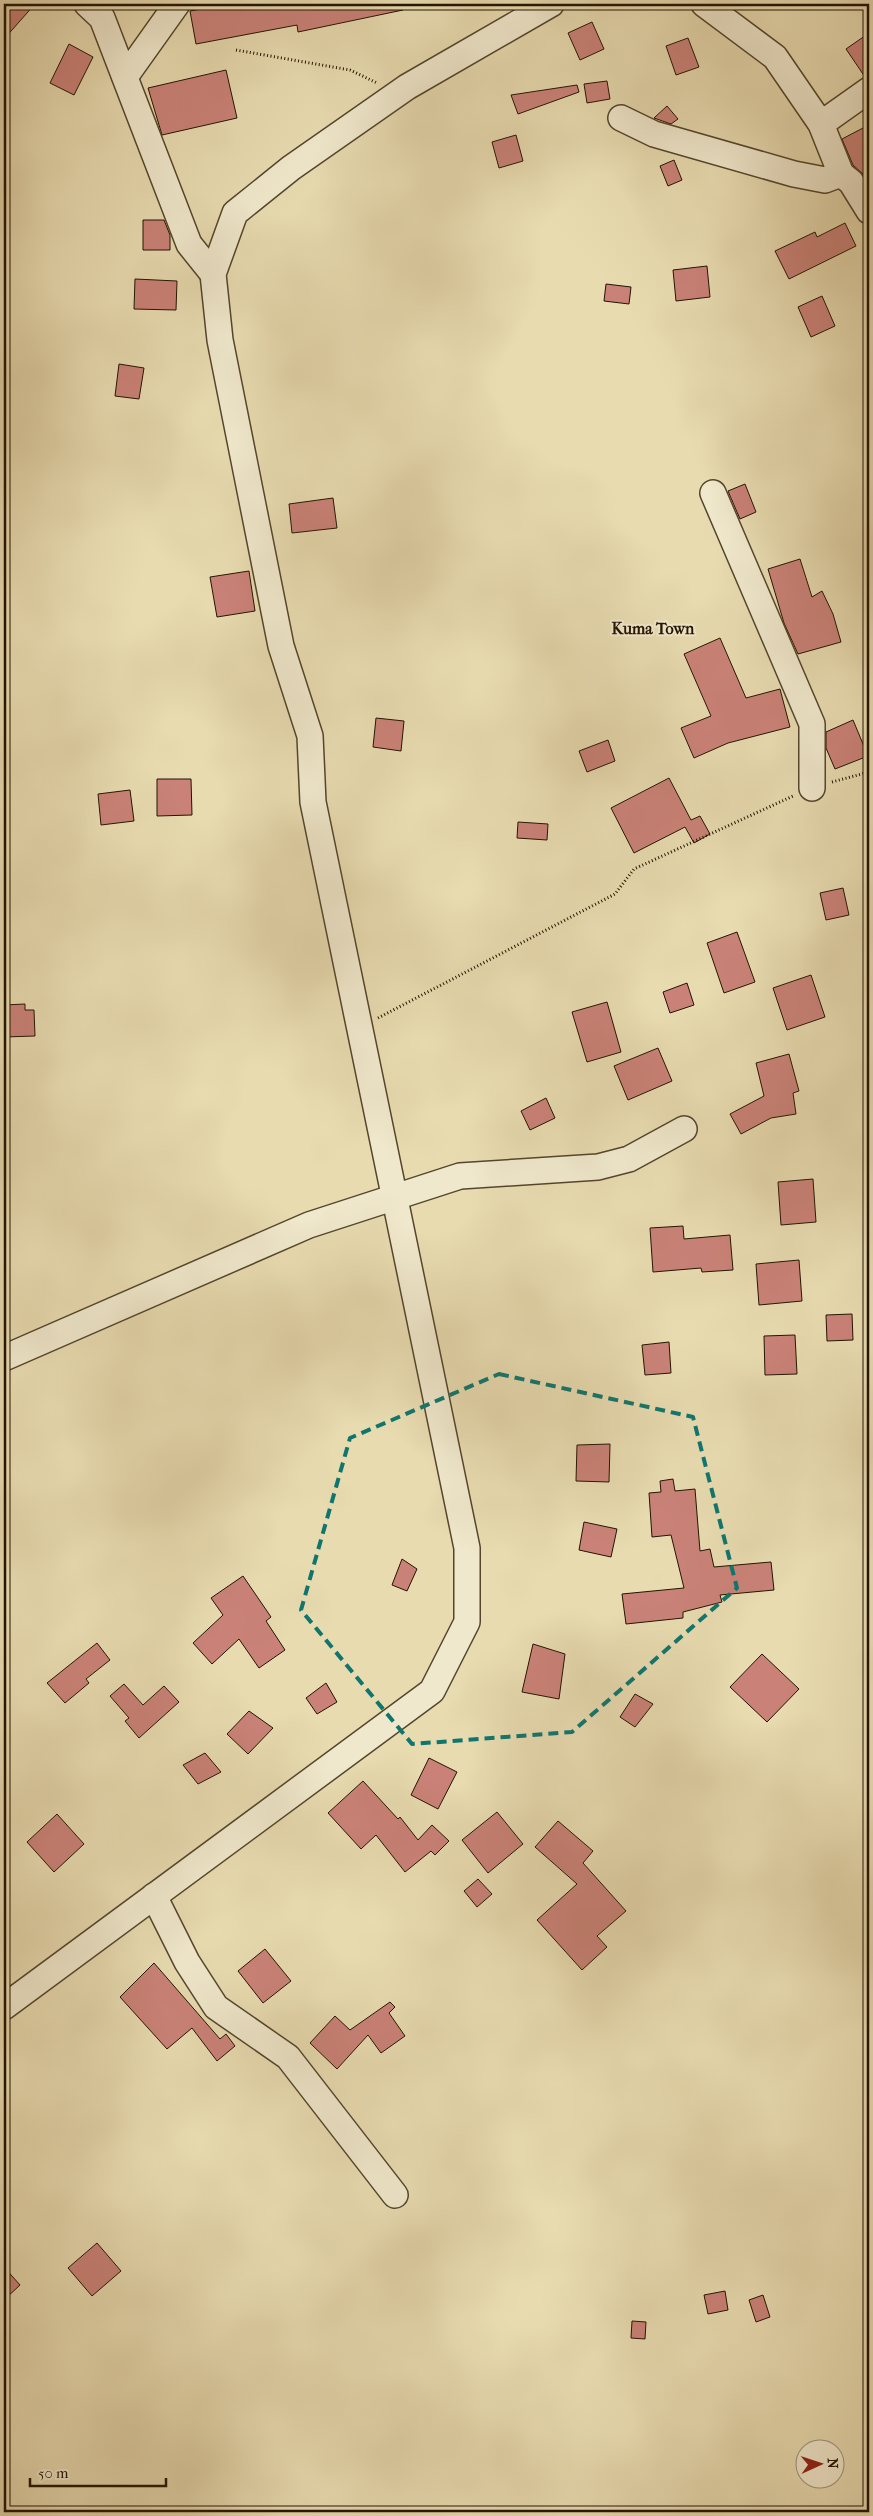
<svg xmlns="http://www.w3.org/2000/svg" width="873" height="2516" font-family="'IM FELL French Canon',serif">
	<style>
		.building { fill: #ca8278; stroke: #231400 }
		.lines { fill: none; stroke-linecap: round; stroke-linejoin: round }
		.minor-casing { stroke: #54462c; stroke-width: 28 }
		.path { stroke: #231400; stroke-width: 3; stroke-dasharray: 1 2.5; stroke-linecap: butt }
		.minor { stroke: #f0e8cc; stroke-width: 25 }
		.marked { fill: none; stroke: #0f766e; stroke-width: 4; stroke-dasharray: 10 6; stroke-linejoin: round }
		.labels { text-anchor: middle; dominant-baseline: central; stroke-width: 4; stroke-linejoin: round; paint-order: stroke }
		.neighbourhood-label { font-size: 16px; font-weight: bold; fill: #231400; stroke: #f0e8cc }
	</style>
	<rect width="100%" height="100%" fill="#e8dbb0"/>
	<filter id="stains"><feTurbulence type="fractalNoise" baseFrequency=".004" numOctaves="4"/><feColorMatrix values="0 0 0 0 .2 0 0 0 0 .09 0 0 0 0 .02 0 0 0 .5 -.17"/></filter>
	<radialGradient id="worn" r=".72"><stop offset=".6" stop-color="#630" stop-opacity="0"/><stop offset="1" stop-color="#630" stop-opacity=".3"/></radialGradient>
	<!-- building -->
	<g class="building">
		<path d="M4,4H35L4,39Z"/>
		<path d="M229,4H402L403,10L298,32L297,25L196,44L190,11Z"/>
		<path d="M592,22L604,49L580,60L568,33Z"/>
		<path d="M869,33V76L865,77L846,49Z"/>
		<path d="M688,38L699,67L676,75L666,46Z"/>
		<path d="M69,44L93,57L74,95L50,83Z"/>
		<path d="M226,70L237,118L162,135L148,88Z"/>
		<path d="M607,81L610,99L587,103L584,84Z"/>
		<path d="M577,85L579,92L518,114L511,95Z"/>
		<path d="M667,106L678,119L671,124L654,118Z"/>
		<path d="M863,128L869,140V184L863,174L853,165L842,139Z"/>
		<path d="M516,135L523,161L499,168L492,142Z"/>
		<path d="M674,160L682,180L668,186L660,166Z"/>
		<path d="M143,220H164L170,235V250H143Z"/>
		<path d="M845,223L856,246L789,279L775,251L815,232L817,237Z"/>
		<path d="M707,266L710,297L676,301L673,270Z"/>
		<path d="M135,279L177,281L176,310L134,309Z"/>
		<path d="M606,284L631,287L629,304L604,301Z"/>
		<path d="M822,296L835,326L811,337L798,307Z"/>
		<path d="M119,364L144,368L139,399L115,396Z"/>
		<path d="M745,484L756,512L740,519L728,491Z"/>
		<path d="M333,498L337,528L292,533L289,504Z"/>
		<path d="M800,559L812,597L822,591L833,614L841,642L798,654L784,623L768,569Z"/>
		<path d="M249,571L255,611L217,617L210,577Z"/>
		<path d="M720,638L746,698L780,689L790,727L728,743L694,758L681,728L711,716L684,654Z"/>
		<path d="M376,718L404,721L401,751L373,747Z"/>
		<path d="M853,720L868,756L835,769L826,748V732Z"/>
		<path d="M608,740L615,761L587,772L579,751Z"/>
		<path d="M669,778L691,820L700,816L710,834L694,843L685,827L634,853L611,808Z"/>
		<path d="M157,779H191L192,815L157,816Z"/>
		<path d="M130,790L134,821L101,825L98,794Z"/>
		<path d="M518,822L548,824L547,840L517,838Z"/>
		<path d="M843,888L849,915L826,920L820,893Z"/>
		<path d="M737,932L755,982L724,993L707,943Z"/>
		<path d="M811,975L825,1017L787,1030L773,988Z"/>
		<path d="M687,983L694,1005L670,1013L663,992Z"/>
		<path d="M607,1002L621,1052L587,1062L572,1012Z"/>
		<path d="M25,1004V1010H34L35,1036L4,1037V1005Z"/>
		<path d="M658,1048L672,1081L628,1100L614,1066Z"/>
		<path d="M789,1054L799,1091L793,1093L796,1114L771,1118L741,1134L730,1114L764,1096L756,1063Z"/>
		<path d="M546,1098L555,1118L530,1130L521,1111Z"/>
		<path d="M813,1179L816,1222L781,1225L778,1182Z"/>
		<path d="M683,1226L684,1239L730,1235L733,1270L702,1272L701,1268L653,1272L650,1228Z"/>
		<path d="M799,1260L802,1301L759,1305L756,1264Z"/>
		<path d="M852,1314L853,1340L827,1341L826,1315Z"/>
		<path d="M795,1335L797,1374L765,1375L764,1336Z"/>
		<path d="M669,1342L671,1373L645,1375L642,1345Z"/>
		<path d="M610,1444L609,1482L576,1481L577,1445Z"/>
		<path d="M673,1479L675,1491L695,1489L700,1551L710,1549L714,1567L771,1562L774,1590L720,1595L722,1602L683,1612V1618L626,1624L622,1594L684,1588L671,1535L652,1537L649,1493L661,1492L660,1481Z"/>
		<path d="M584,1522L617,1529L611,1557L579,1550Z"/>
		<path d="M402,1559L417,1569L407,1591L392,1585Z"/>
		<path d="M243,1576L271,1617L266,1621L285,1650L259,1668L239,1639L212,1664L193,1643L223,1615L211,1598Z"/>
		<path d="M97,1643L110,1660L86,1679L89,1683L65,1703L47,1683Z"/>
		<path d="M533,1644L565,1654L559,1699L522,1692Z"/>
		<path d="M762,1654L799,1689L767,1722L730,1687Z"/>
		<path d="M326,1683L337,1702L317,1714L306,1698Z"/>
		<path d="M124,1684L143,1705L164,1686L179,1702L139,1738L125,1721L129,1718L110,1696Z"/>
		<path d="M635,1694L653,1704L635,1727L620,1717Z"/>
		<path d="M249,1711L273,1728L248,1754L227,1734Z"/>
		<path d="M205,1753L221,1772L198,1784L183,1765Z"/>
		<path d="M429,1758L457,1772L438,1809L411,1795Z"/>
		<path d="M363,1781L398,1819L400,1817L418,1840L432,1825L449,1841L435,1855L431,1851L405,1872L376,1835L361,1849L328,1813Z"/>
		<path d="M497,1812L523,1844L488,1873L462,1840Z"/>
		<path d="M57,1814L84,1844L54,1872L27,1842Z"/>
		<path d="M558,1821L593,1851L583,1863L626,1911L597,1936L607,1947L582,1970L537,1920L577,1884L535,1847Z"/>
		<path d="M478,1879L492,1894L477,1907L464,1891Z"/>
		<path d="M265,1949L291,1981L263,2003L238,1971Z"/>
		<path d="M154,1963L220,2039L226,2034L235,2046L217,2061L192,2028L167,2049L120,1997Z"/>
		<path d="M390,2002L395,2007L389,2013L405,2036L381,2053L368,2035L337,2069L310,2043L335,2016L350,2030Z"/>
		<path d="M97,2243L121,2271L92,2296L68,2268Z"/>
		<path d="M4,2267L20,2285L4,2300Z"/>
		<path d="M725,2291L728,2310L708,2314L704,2295Z"/>
		<path d="M763,2295L770,2317L756,2322L749,2300Z"/>
		<path d="M632,2321L646,2322L645,2339L631,2338Z"/>
	</g>
	<g class="lines">
		<defs>
			<g id="minor">
				<path d="M87,4L102,18L189,244L213,274"/>
				<path d="M704,4L775,57L821,124L841,174L851,182L869,211"/>
				<path d="M125,77L177,4"/>
				<path d="M621,118L654,134L794,174L825,180L841,174"/>
				<path d="M821,124L869,90"/>
				<path d="M713,493L812,724V788"/>
				<path d="M4,1358L309,1225L460,1176L598,1167L629,1159L684,1129"/>
				<path d="M154,1896L187,1962L216,2007L288,2057L395,2195"/>
				<path d="M4,2007L432,1691L467,1622V1548L313,802L310,736L281,646L220,340L213,274L235,213L291,168L407,87L551,4"/>
			</g>
		</defs>
		<!-- minor casing -->
		<use href="#minor" class="minor-casing"/>
		<!-- path -->
		<g class="path">
			<path d="M236,50L350,70L377,83"/>
			<path d="M832,782L869,772"/>
			<path d="M378,1018L615,894L634,869L793,796"/>
		</g>
		<!-- minor -->
		<use href="#minor" class="minor"/>
	</g>
	<!-- marked area -->
	<path class="marked" d="M499,1374L693,1417L737,1588L572,1732L412,1744L301,1610L350,1438Z"/>
	<g class="labels">
		<!-- neighbourhood labels -->
		<g class="neighbourhood-label">
			<text x="653" y="628">Kuma Town</text>
		</g>
	</g>
	<!-- margin -->
	<rect width="873" height="2516" fill="none" stroke="#e8dbb0" stroke-width="20"/>
	<rect x="5" y="5" width="863" height="2506" fill="none" stroke="#231400" stroke-width="2.5"/>
	<rect x="10" y="10" width="853" height="2496" fill="none" stroke="#231400"/>
	<!-- north arrow -->
	<g transform="translate(820 2464) rotate(87)"><circle r="24" fill="#f0e8cc" stroke="#9e937a"/>
	<path d="M0-4L9 19L0 12L-9 19Z" fill="#8f2418"/>
	<text y="-8" font-size="14" font-weight="bold" text-anchor="middle" fill="#231400">N</text>
	</g>
	<!-- scale -->
	<path d="M30 2478v8h136v-8" fill="none" stroke="#231400" stroke-width="2.5"/>
	<text x="38" y="2478" font-size="15" fill="#231400" stroke="#f0e8cc" stroke-width="4" paint-order="stroke">50 m</text>
	<rect width="100%" height="100%" filter="url(#stains)"/>
	<rect width="100%" height="100%" fill="url(#worn)"/>
</svg>
